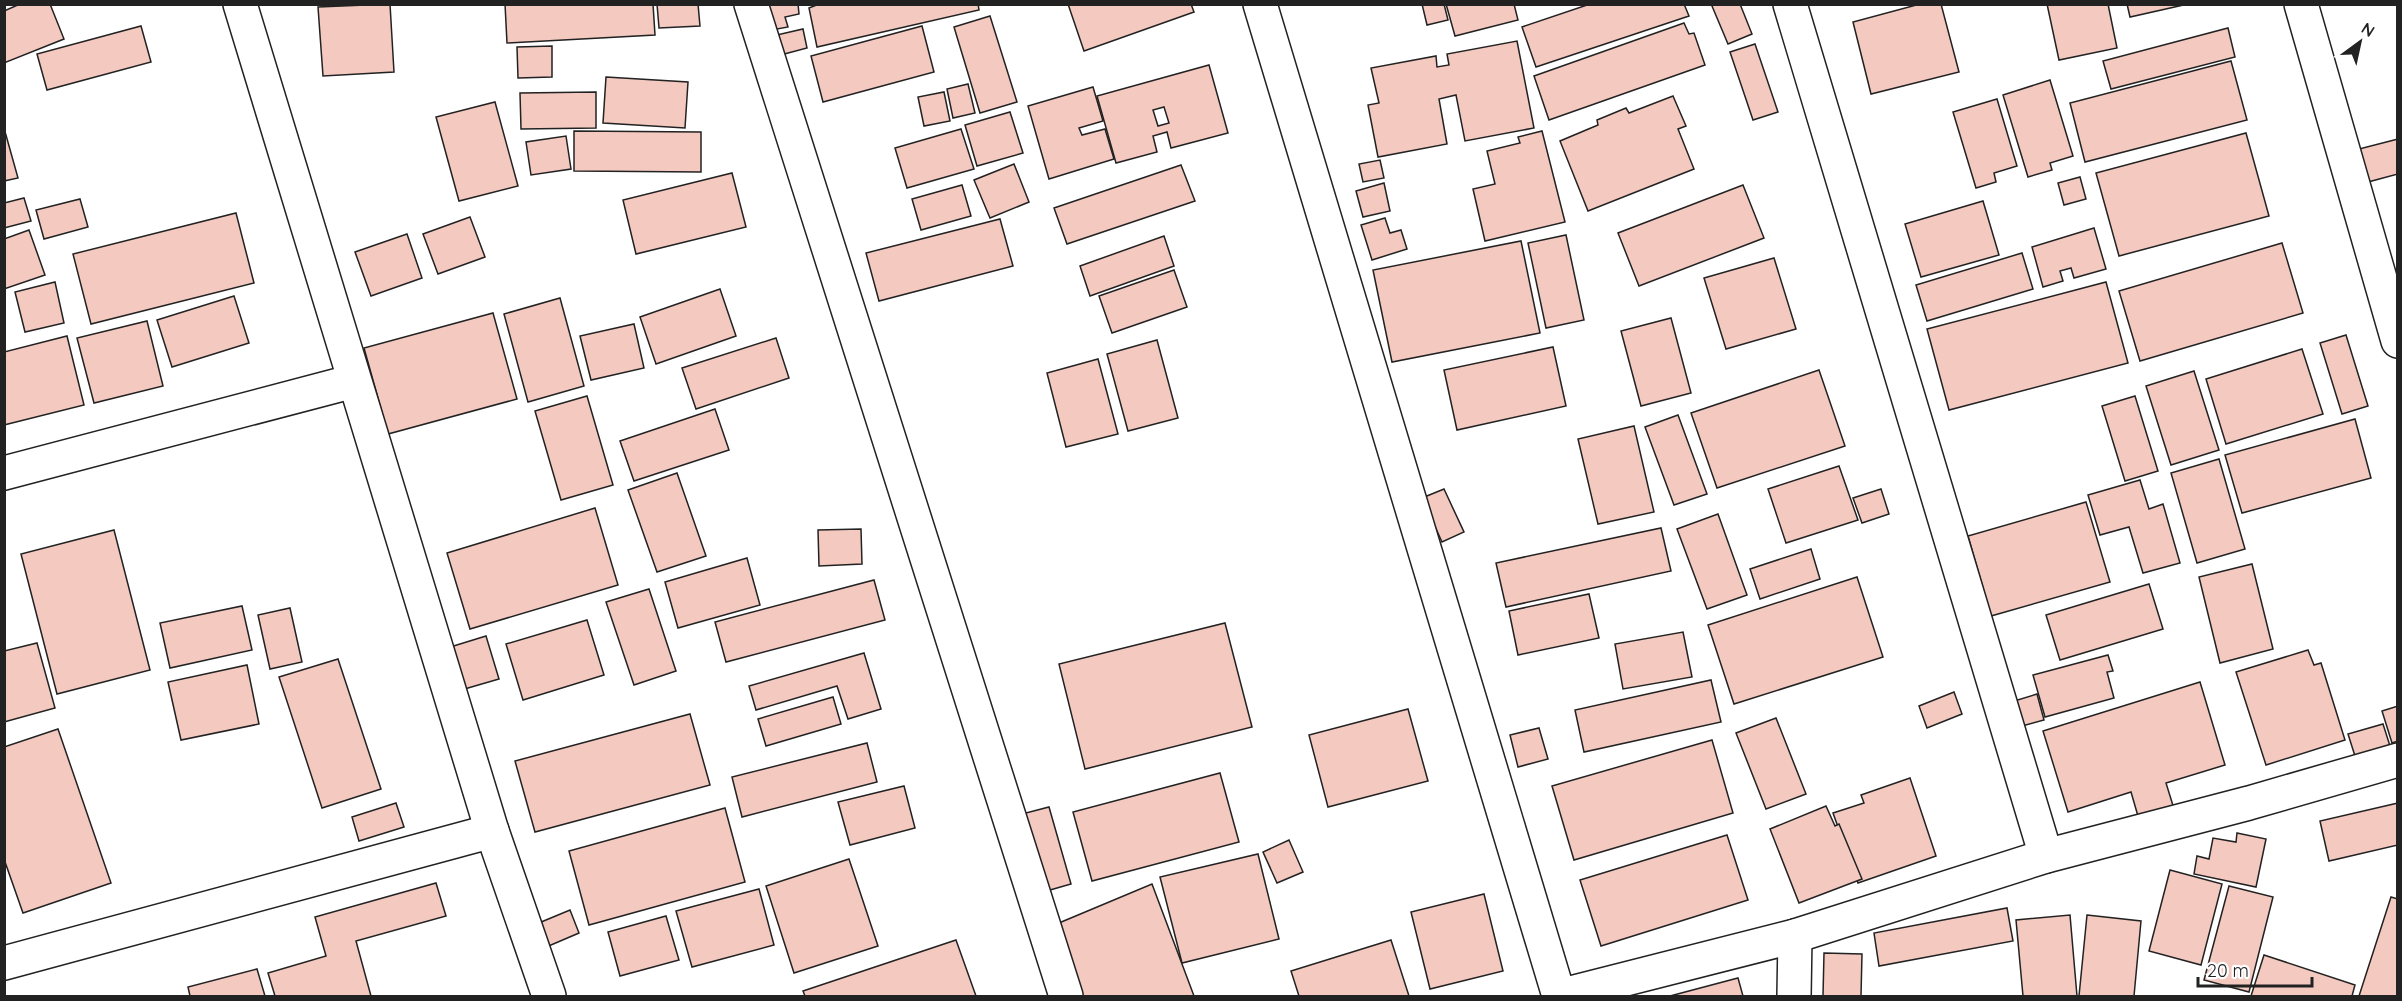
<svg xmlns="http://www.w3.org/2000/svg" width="2402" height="1001" font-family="Quicksand,sans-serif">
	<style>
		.building { fill: #f3c9c0; stroke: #222; stroke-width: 1.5; fill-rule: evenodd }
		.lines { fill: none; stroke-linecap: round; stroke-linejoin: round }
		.minor-casing { stroke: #222; stroke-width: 36 }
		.minor { stroke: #fff; stroke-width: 33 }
	</style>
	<rect width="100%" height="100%" fill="#fff"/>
	<!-- building -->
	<g class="building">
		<path d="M20,4H50L64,39L4,63V11Z"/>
		<path d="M390,4L394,72L323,76L318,7Z"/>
		<path d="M505,4H653L655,35L507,43Z"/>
		<path d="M657,4H698L700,26L659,28Z"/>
		<path d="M766,4H798L799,14L785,17L788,27L772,30Z"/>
		<path d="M819,4H978L979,10L817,47L809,8Z"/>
		<path d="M1068,4H1191L1194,12L1084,51Z"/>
		<path d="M1422,4H1444L1448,20L1427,25Z"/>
		<path d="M1446,4H1514L1518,20L1455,36Z"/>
		<path d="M1590,4H1684L1689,16L1536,67L1522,27Z"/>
		<path d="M1715,4H1740L1752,34L1728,44L1712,6Z"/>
		<path d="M1920,4H1941L1959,72L1871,94L1853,22Z"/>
		<path d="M2047,4H2108L2117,48L2059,60Z"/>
		<path d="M2127,4H2188L2130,17Z"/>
		<path d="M990,16L1017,102L980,113L954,27Z"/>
		<path d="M1684,23L1689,34L1694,33L1705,65L1549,120L1534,76Z"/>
		<path d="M141,26L151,62L47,90L37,54Z"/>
		<path d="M922,26L934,72L823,102L811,56Z"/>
		<path d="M2228,28L2235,57L2111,89L2103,61Z"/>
		<path d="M803,29L807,48L773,57L768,37Z"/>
		<path d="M1517,41L1534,128L1465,141L1456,95L1439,99L1447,144L1378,157L1368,105L1379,103L1371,68L1436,56L1437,67L1449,65L1447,54Z"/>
		<path d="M1755,44L1778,112L1753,120L1730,52Z"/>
		<path d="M552,46V77L518,78L517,47Z"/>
		<path d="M2231,61L2247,120L2085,162L2070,103Z"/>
		<path d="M1209,65L1228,133L1171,148L1167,132L1153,136L1157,152L1116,163L1097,96ZM1164,107L1169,123L1158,126L1153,110Z"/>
		<path d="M606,77L688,82L685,128L603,123Z"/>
		<path d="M2050,80L2073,156L2050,163L2052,170L2028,177L2003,95Z"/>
		<path d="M968,84L975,113L953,118L947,89Z"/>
		<path d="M1093,87L1103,121L1079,128L1082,135L1105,129L1114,159L1049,179L1028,106Z"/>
		<path d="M596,92V128L521,129L520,93Z"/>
		<path d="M944,92L950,121L924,126L918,97Z"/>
		<path d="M1673,96L1686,126L1678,129L1694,169L1588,211L1560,141L1598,125L1597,120L1626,108L1629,113Z"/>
		<path d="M1997,99L2017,166L1994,173L1996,182L1976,188L1953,112Z"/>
		<path d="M495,102L518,186L459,201L436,117Z"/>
		<path d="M1010,112L1023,153L977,166L965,125Z"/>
		<path d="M4,128L18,178L4,181Z"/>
		<path d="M961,129L974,169L907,188L895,148Z"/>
		<path d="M574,131L701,132V172L574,171Z"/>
		<path d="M1542,131L1565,222L1485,241L1473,189L1495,184L1487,151L1520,143L1518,137Z"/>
		<path d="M2246,133L2269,216L2119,256L2096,173Z"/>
		<path d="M566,136L571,169L531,175L526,142Z"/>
		<path d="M2398,139V174L2368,182L2359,149Z"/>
		<path d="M1380,160L1384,178L1363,182L1359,164Z"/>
		<path d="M1014,164L1029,202L990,218L974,180Z"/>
		<path d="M1181,165L1195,201L1067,244L1054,208Z"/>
		<path d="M732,173L746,227L636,254L623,200Z"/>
		<path d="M2080,177L2086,199L2064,205L2058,183Z"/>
		<path d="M1384,183L1390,211L1363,217L1356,191Z"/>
		<path d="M962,185L971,216L921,230L912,199Z"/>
		<path d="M1743,185L1764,238L1639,286L1618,233Z"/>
		<path d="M24,198L31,221L4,228V203Z"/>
		<path d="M80,199L88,227L44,239L36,210Z"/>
		<path d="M1983,201L1999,255L1921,277L1905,224Z"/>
		<path d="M236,213L254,283L91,324L73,254Z"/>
		<path d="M470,217L485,257L438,274L423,234Z"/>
		<path d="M1385,218L1390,233L1401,230L1407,249L1372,260L1361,225Z"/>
		<path d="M1000,219L1013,266L879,301L866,253Z"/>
		<path d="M2094,228L2106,269L2074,278L2071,268L2060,271L2063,281L2043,287L2032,247Z"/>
		<path d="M29,230L45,275L4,289V239Z"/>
		<path d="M407,234L422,278L371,296L355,252Z"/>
		<path d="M1566,235L1584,320L1546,328L1528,243Z"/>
		<path d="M1164,236L1174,266L1090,296L1080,266Z"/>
		<path d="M1521,241L1540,333L1392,362L1373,270Z"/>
		<path d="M2282,243L2303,313L2140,361L2119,291Z"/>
		<path d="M2022,253L2033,289L1927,321L1916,285Z"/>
		<path d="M1774,258L1796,329L1726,349L1704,278Z"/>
		<path d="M1174,270L1187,307L1112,333L1099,296Z"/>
		<path d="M55,282L64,323L25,332L15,292Z"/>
		<path d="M2106,282L2128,363L1949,410L1927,329Z"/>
		<path d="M720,289L736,336L656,364L640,317Z"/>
		<path d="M234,296L249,343L172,367L157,320Z"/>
		<path d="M560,298L584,386L528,402L504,314Z"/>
		<path d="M493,313L517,399L388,434L364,348Z"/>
		<path d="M1671,318L1691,393L1641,406L1621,331Z"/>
		<path d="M147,321L163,386L94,403L77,338Z"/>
		<path d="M634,324L644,368L591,380L580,336Z"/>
		<path d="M2346,335L2368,406L2342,414L2320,343Z"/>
		<path d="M67,336L84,405L4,425V352Z"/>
		<path d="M776,338L789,378L696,409L682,368Z"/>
		<path d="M1157,340L1178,418L1128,431L1107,354Z"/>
		<path d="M1553,347L1566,406L1457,430L1444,370Z"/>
		<path d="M2302,349L2323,414L2226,444L2206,379Z"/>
		<path d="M1098,359L1118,434L1066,447L1047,373Z"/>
		<path d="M1819,370L1845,446L1717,488L1691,413Z"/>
		<path d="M2194,371L2219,450L2171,465L2146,386Z"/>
		<path d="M587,396L613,485L561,500L535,411Z"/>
		<path d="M2135,396L2158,471L2125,481L2102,406Z"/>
		<path d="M715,409L729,450L634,481L620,441Z"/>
		<path d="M1678,415L1707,494L1674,505L1645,427Z"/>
		<path d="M2355,419L2371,478L2242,513L2225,455Z"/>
		<path d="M1634,426L1654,512L1598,524L1578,439Z"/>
		<path d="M2219,459L2245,549L2197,563L2171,473Z"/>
		<path d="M1839,466L1858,520L1786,543L1768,489Z"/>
		<path d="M677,473L706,556L657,572L628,490Z"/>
		<path d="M2140,480L2149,509L2163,504L2180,563L2143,573L2129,527L2100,535L2088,495Z"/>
		<path d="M1444,489L1464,532L1442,542L1422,498Z"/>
		<path d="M1881,489L1889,514L1862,523L1853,498Z"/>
		<path d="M2086,502L2110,582L1991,616L1968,536Z"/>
		<path d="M595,508L618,585L470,629L447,553Z"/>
		<path d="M1718,514L1747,595L1707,609L1677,529Z"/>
		<path d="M1661,528L1671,571L1506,607L1496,563Z"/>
		<path d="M861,529L862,564L819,566L818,530Z"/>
		<path d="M114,530L150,670L57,694L21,554Z"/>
		<path d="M1811,549L1820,579L1760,599L1750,569Z"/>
		<path d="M747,558L760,605L678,628L665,582Z"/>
		<path d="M2252,564L2273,649L2220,663L2199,577Z"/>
		<path d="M1857,577L1883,657L1734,704L1708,625Z"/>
		<path d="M874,580L885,620L726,662L715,622Z"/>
		<path d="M2149,584L2163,629L2060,660L2046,615Z"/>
		<path d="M649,589L676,671L634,685L606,602Z"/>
		<path d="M1589,594L1599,638L1518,655L1509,611Z"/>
		<path d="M242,606L252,650L170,668L160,623Z"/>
		<path d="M290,608L302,662L270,669L258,615Z"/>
		<path d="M587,620L604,675L523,700L506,644Z"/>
		<path d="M1225,623L1252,727L1085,769L1059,664Z"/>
		<path d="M1683,632L1692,677L1623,689L1615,644Z"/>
		<path d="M486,636L499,679L461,690L447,648Z"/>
		<path d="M37,643L55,708L4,722V651Z"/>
		<path d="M2308,650L2314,665L2321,663L2345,740L2266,765L2236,672Z"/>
		<path d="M864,653L881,709L848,719L837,686L756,710L749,686Z"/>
		<path d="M2108,655L2113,671L2107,672L2114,698L2045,717L2033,675Z"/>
		<path d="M338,659L381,789L322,808L279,677Z"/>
		<path d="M247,665L259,724L181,740L168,682Z"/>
		<path d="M1711,680L1721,722L1584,752L1575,710Z"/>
		<path d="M2200,682L2225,765L2166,783L2175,812L2140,823L2131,792L2068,812L2043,731Z"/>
		<path d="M1954,692L1962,714L1927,728L1919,706Z"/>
		<path d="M2037,694L2044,720L2018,727L2011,702Z"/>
		<path d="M833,697L841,724L766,746L758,719Z"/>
		<path d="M2398,706V741L2392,743L2382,711Z"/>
		<path d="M1408,709L1428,781L1328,807L1309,735Z"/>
		<path d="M690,714L710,785L535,832L515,761Z"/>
		<path d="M1776,718L1806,794L1766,809L1736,733Z"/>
		<path d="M2383,724L2390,746L2355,756L2348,734Z"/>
		<path d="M1539,728L1548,759L1518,767L1510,735Z"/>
		<path d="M58,729L111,883L23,913L4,859V747Z"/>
		<path d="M1712,740L1733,813L1574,860L1552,786Z"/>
		<path d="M867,743L877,782L742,817L732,777Z"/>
		<path d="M1220,773L1239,842L1092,881L1073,812Z"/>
		<path d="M1910,778L1936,856L1858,883L1833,813L1864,803L1861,795Z"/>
		<path d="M904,786L915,828L850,845L838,802Z"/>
		<path d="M396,803L404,827L359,841L352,817Z"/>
		<path d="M2398,803V845L2329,861L2320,821Z"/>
		<path d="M1826,806L1835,826L1839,824L1862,879L1799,903L1770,829Z"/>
		<path d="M1049,807L1071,884L1043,892L1022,814Z"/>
		<path d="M725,808L745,882L589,925L569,851Z"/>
		<path d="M2237,833L2266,839L2256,887L2194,874L2197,856L2209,859L2213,838L2236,842Z"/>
		<path d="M1727,835L1748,900L1601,946L1580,880Z"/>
		<path d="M1289,840L1303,872L1277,883L1263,852Z"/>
		<path d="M1258,854L1279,939L1182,963L1160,877Z"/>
		<path d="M849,859L878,946L794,973L766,886Z"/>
		<path d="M2170,870L2222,884L2201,965L2149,951Z"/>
		<path d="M436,883L446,916L356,941L371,996H275L268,973L326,956L315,917Z"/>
		<path d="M1152,884L1194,996H1073L1047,928Z"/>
		<path d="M2229,886L2273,897L2249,992L2204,980Z"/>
		<path d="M759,889L774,945L692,967L676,911Z"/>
		<path d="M1484,894L1503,971L1430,989L1411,912Z"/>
		<path d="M2391,897L2398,899V996H2359Z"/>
		<path d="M2007,908L2013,941L1879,966L1874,933Z"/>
		<path d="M570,910L579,933L544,948L534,925Z"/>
		<path d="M2070,915L2077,996H2023L2016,920Z"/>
		<path d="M2087,915L2141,921L2134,996H2079Z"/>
		<path d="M666,916L679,960L620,976L608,932Z"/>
		<path d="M956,940L976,996H805L803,991Z"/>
		<path d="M1391,940L1409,996H1299L1291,971Z"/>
		<path d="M1824,953L1862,954L1861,996H1823Z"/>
		<path d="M2264,955L2355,985L2352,996H2251Z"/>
		<path d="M257,969L265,996H190L188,987Z"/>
		<path d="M1738,978L1743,996H1670Z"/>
	</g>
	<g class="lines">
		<defs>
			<g id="minor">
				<path d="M240,4L492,831L549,996"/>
				<path d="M751,4L1066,996"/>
				<path d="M1260,4L1559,996"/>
				<path d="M1790,4L2046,856"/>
				<path d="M2301,4L2398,341"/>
				<path d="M4,473L354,381"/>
				<path d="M4,963L492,831"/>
				<path d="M1559,996L1795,936L2046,856L2249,803L2398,760"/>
				<path d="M1794,996L1795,936"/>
			</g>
		</defs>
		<!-- minor casing -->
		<use href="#minor" class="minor-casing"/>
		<!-- minor -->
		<use href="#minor" class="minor"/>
	</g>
	<!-- border -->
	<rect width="2402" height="1001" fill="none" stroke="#222222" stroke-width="12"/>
	<!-- north arrow -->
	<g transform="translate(2360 42) rotate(33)" stroke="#ffffff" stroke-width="4.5" paint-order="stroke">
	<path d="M0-4.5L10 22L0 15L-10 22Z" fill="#222222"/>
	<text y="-9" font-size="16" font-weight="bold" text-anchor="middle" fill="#222222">N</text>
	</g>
	<!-- scale -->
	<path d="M2198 977v9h114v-9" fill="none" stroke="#222222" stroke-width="3"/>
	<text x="2207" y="977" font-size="18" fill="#222222" stroke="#ffffff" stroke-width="4.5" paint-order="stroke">20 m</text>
</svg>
